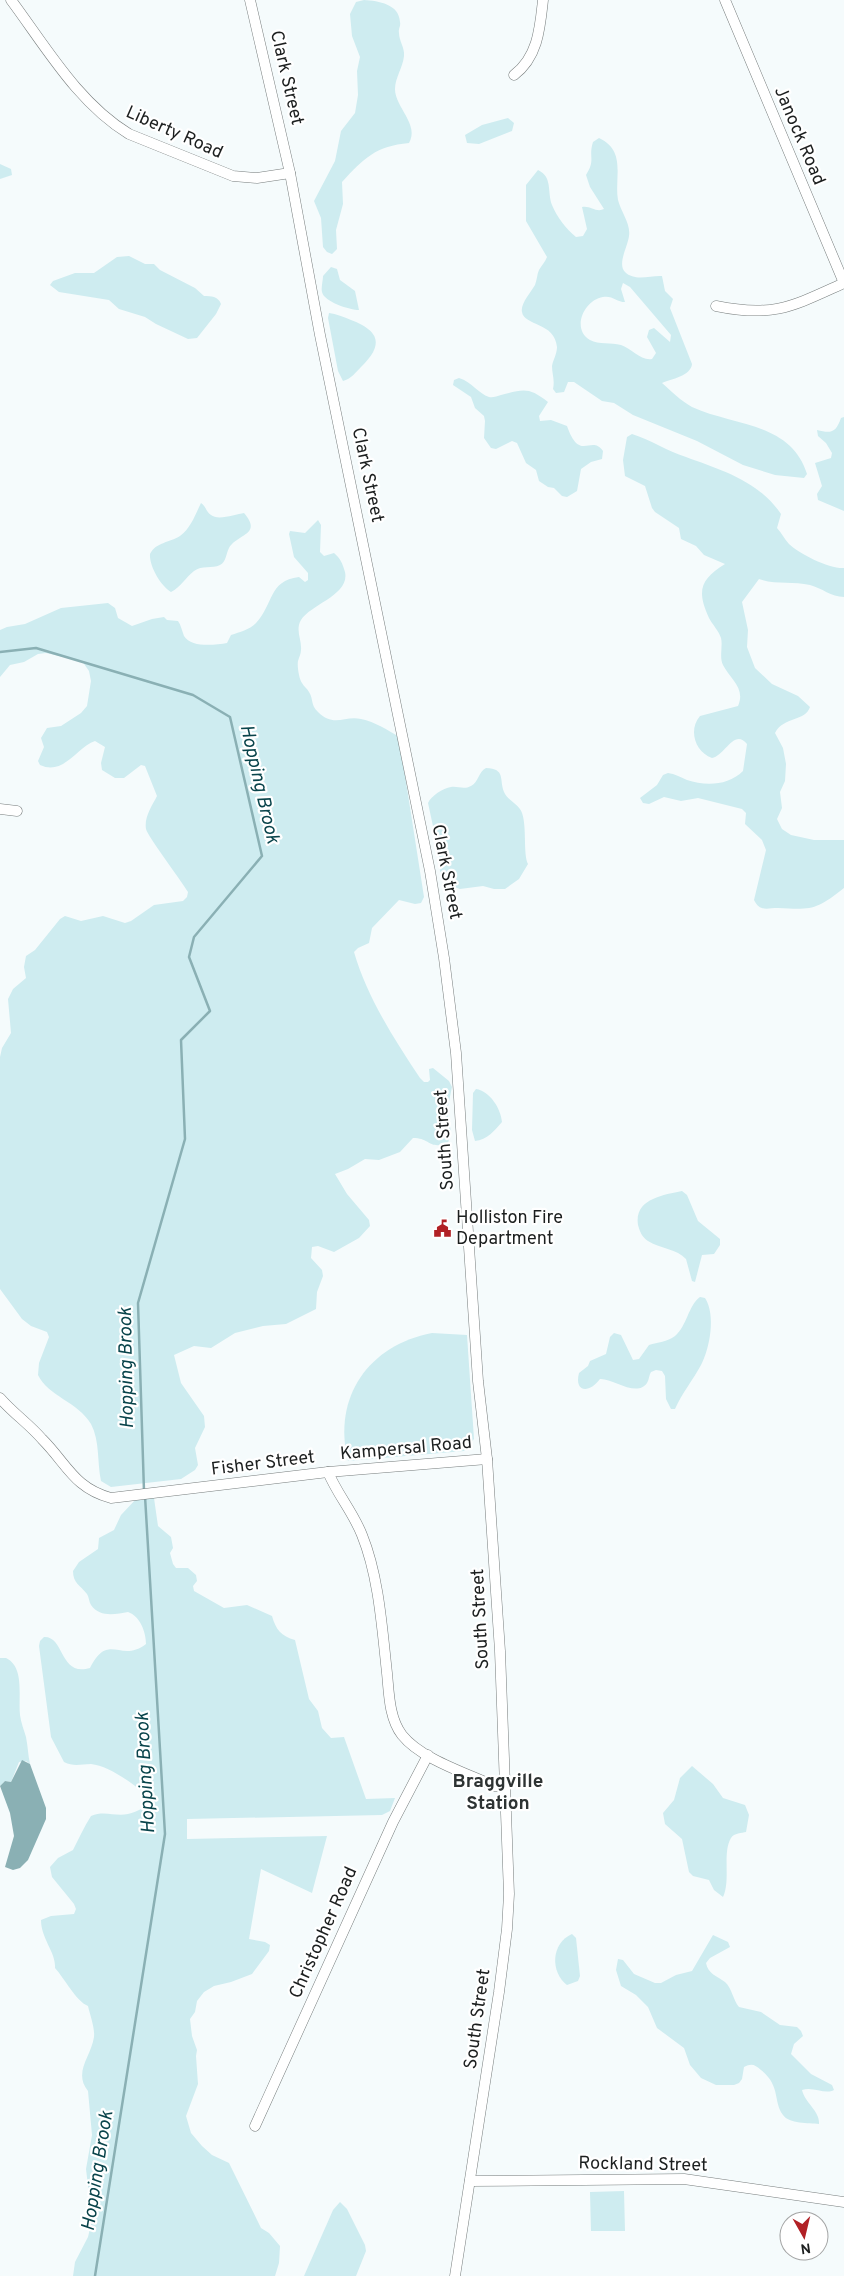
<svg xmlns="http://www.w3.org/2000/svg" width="844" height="2276" font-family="Overpass,sans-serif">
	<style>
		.green { fill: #ceecf0; fill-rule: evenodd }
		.water { fill: #8ab0b4 }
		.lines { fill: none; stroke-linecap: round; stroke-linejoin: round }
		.stream { stroke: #8ab0b4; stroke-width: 2.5 }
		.street-casing { stroke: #777d7d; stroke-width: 11 }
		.street { stroke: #fff; stroke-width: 10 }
		.labels { text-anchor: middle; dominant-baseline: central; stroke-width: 4.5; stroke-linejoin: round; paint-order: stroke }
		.street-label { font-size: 18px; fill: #1c1f1f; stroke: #fff }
		.poi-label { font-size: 18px; fill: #1c1f1f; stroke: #fff; text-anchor: start }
		.water-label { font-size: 19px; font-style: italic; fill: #09444b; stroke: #fff }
		.neighbourhood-label { font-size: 19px; font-weight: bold; fill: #2e3333; stroke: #fff }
	</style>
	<rect width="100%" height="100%" fill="#f5fbfc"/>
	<!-- green -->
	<g class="green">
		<path d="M364,0C379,1 399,4 400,22C401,26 398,29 399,33C399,41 405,48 404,56C403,67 395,78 395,89C395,107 420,125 409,143C376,146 364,158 342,182L343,204L336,230L337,249L332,254L327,252L323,247L321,218L314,201L335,161L341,131L355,113L358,95L357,71L360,57L352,36L350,14L356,2Z"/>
		<path d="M508,118L514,123L512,131L479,144L467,143L465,135L482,125Z"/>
		<path d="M599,138C627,151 614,178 618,200C621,212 631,224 629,236C628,246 617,264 625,272C635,282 651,275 662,276L665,291L673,299L670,308L692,364C691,376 671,379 662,383C671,391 681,401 692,407C733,426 791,422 807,474L804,478L775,475L743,465L697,441L633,415L614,403L602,401L574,382H568L564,392L556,393L553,389C555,380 552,374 552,366C553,360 557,354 557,347C555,322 524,326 522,312C520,304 531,292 535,285C537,280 537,274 539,270C542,265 545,262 547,257L526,221V185L538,170C553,177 547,192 552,205C557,217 566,229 576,237L583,236L587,229L582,207C590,205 596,213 604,209L590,187L586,175C596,159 588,158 593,142ZM623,283L630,287L671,335L670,342L654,328L649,330L647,337L656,353L652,359C641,361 631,348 621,345C611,342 599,345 590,340C571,329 584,300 603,297C612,295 617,302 625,302L621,289Z"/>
		<path d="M0,164L11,169L12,175L0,179Z"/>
		<path d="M129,256L145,264H154L160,270L195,288L204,296C211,296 218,296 221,304L216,314L197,338L188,339L156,324L145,317L119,309L109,300L59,292L50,285L53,281L75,273H94L117,257Z"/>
		<path d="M331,267L337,269L340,280L355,291L359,310C350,310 324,302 322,292C321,288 323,280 323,276Z"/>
		<path d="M329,313C336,314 344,317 351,320C380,331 384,345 361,367C356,372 351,379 343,381L338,371L328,318Z"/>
		<path d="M459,378C472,382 479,394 489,397C493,398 497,396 501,395C524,389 529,387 548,402L539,416L540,421L551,420L567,426C580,463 591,434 603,451L602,459L591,462L581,469L577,491L567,497L562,496L554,488L548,487L539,481L536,470L526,463L517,443L512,441L496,449L491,448L484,438L485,421L484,416L475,408L471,397L453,385L454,380Z"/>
		<path d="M844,417V511L818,500L817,494L822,486L815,463L831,458L832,453L826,443L818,436L817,430C832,434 836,432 841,418Z"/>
		<path d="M632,434C651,440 667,451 686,457C721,470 759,481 781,514L777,528C782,533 784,539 789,544C799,554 830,569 844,568V597C831,597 822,588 810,585C793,581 776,585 759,579L742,602L748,630L747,647L755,668L772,684L798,696L810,707C805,722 784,716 775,733L783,748L786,764L785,781L780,792L782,808L777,819L782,829L791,835L814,840H844V888C816,910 812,910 778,908C767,908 760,912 754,900L766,850L762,840L745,824L746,813L742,809L698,798L681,801L664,797L649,804L643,803L640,798L657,785L663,775L668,773C675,774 680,777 687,780C705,786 728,786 743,771L747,744C734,728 725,756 712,758C695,752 688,730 700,716L738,706C746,688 730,679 723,665C719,657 723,646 721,638C719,631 712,624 709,618C696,590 701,579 725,564L704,555L696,546L681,539L679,528L655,512L652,508L645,486L625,476L623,460L627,437Z"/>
		<path d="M201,503C206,506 206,512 211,515C218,521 236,514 244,513C263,535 237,534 229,548C226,554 226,562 220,565C212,569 202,565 194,571C185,578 181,587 171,592C161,586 149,566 150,554C156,542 169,543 180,536C191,528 195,515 201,503Z"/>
		<path d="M318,520L321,525L320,552L324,556L334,553C341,559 342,563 345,572C350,595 311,604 301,620C295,630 302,640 301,650C301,654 299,657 298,661C297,666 299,679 302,683C304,687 307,688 309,692C314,700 310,704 318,712C334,728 345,715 361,719C375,722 388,730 399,737L424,897L421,903L415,904L399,900L372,928L369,943L358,948L354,952C367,997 394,1039 420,1078L424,1082H428L430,1080L429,1069L433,1068L449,1081L452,1087L447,1111L451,1132L448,1143C428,1150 431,1138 413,1138L400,1152L379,1160L365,1159L348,1169L335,1174L347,1194L369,1220L370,1226L359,1238L334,1252L318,1246L312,1247L311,1258L322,1270L323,1276L317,1292L316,1309L286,1324L263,1326L235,1333L211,1348L194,1346L174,1355L181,1383L204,1416L205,1427L195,1448L198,1465L195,1470L181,1479L111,1487L101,1481C97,1462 100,1441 91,1424C78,1402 48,1396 38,1375L39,1363L49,1337L47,1332L31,1326L22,1319L0,1289V1057L2,1048L11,1033L8,999L13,989L26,978L24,967L26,956L35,950L60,919L65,916L81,921L103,916L125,923L131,921L154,905L183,901L187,897L188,892C181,880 148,837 146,829C144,817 152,806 157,796L145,766L141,765L124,778H115L102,770L101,763L105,747L95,741C77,747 64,776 40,765L38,761L44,747L41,738L47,728L61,726L81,713L87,706L91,681L89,671L82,661L46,653L38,654L24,662L10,665L0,677V630L7,627L25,624L61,608L108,603L115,608L118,618L132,626L152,619L164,617L167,620L178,621C181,625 182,631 184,636C191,648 215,645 227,643L231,635C240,632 249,630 256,623C274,604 268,581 299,577L305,582L308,580V573L294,557L289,534L290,531L305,533Z"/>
		<path d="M486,768C506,769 499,779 504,792C508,801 519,804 522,813C527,827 523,854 528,864L519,879L505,889H494L483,886L460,889L449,885L440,871L439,854L428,803C431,796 443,788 451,787C458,786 464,790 471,786C479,782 478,772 486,768Z"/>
		<path d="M476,1089C490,1091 501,1109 502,1122C495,1130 487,1140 475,1141L472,1130L473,1093Z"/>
		<path d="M682,1191L687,1195L698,1221L720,1239V1245L714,1254L702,1255L695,1282L692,1281L686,1259C677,1249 661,1249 648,1241C642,1237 640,1232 638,1225C634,1199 663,1195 682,1191Z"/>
		<path d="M700,1297L705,1298C716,1315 710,1348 701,1365C693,1380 682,1393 675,1409H671L666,1399L665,1376L662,1371L656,1370L651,1372C649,1375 649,1380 647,1383C637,1398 612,1378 600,1379C589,1394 574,1392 579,1373L588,1366L590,1361L606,1354L610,1337L614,1333L621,1335L633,1360L639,1359L649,1345C658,1342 667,1342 675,1336C687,1326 688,1306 700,1297Z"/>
		<path d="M432,1333L467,1335L474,1439L464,1451L348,1461C332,1397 369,1345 432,1333Z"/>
		<path d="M148,1496L154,1498L158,1526L171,1537L173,1548L170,1553L173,1564L176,1568H188L196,1575L197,1581L193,1586L194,1591L224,1608L247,1605L272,1616C276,1630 281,1636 295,1640L309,1699L318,1711L322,1728L331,1738L344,1737L366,1799L395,1798L390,1811L382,1815L187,1819V1839L327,1836L312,1893L261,1869L249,1939L265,1942L270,1945L269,1951L252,1974L231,1982L214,1986L204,1992L197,2001L195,2012L190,2019L192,2036L197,2050L196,2056L198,2084L186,2116L191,2133L202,2146L212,2155L229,2163L261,2228L269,2233L280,2246L279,2263L275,2276H73L75,2262L88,2237L92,2220L86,2169L92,2135L88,2091C73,2072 91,2057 94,2037C95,2028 90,2015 88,2006C76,2001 65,1979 55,1968C56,1952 41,1939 41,1920L51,1916L74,1914L76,1909L74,1904L52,1877L50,1867L58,1858L73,1850C79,1838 84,1827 91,1816C105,1810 115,1817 128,1814C138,1812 146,1805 155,1803C141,1789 111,1766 91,1764C81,1764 74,1767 64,1762L51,1737L39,1646L40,1641L44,1637C65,1636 59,1677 90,1668C109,1631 120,1664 146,1644C146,1632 140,1616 128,1612C116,1614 100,1618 91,1605C89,1602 89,1597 87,1594C80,1585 73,1583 73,1571L79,1562L98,1549L99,1538L114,1530L121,1515L137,1498Z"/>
		<path d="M0,1658H6C25,1667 18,1697 20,1715C21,1723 24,1730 26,1737C28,1747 28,1755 30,1764L26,1761L19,1762L11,1782L5,1781L0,1786Z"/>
		<path d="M692,1766L713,1784L723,1798L745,1805L749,1815L746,1832C742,1833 734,1833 731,1838C722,1853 731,1880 723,1897L714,1890L709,1880L693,1876L689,1872L682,1839L665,1824L663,1813L674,1800L680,1778Z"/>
		<path d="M572,1934L576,1938L580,1976L578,1981L567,1985C550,1972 551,1943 572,1934Z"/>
		<path d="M713,1935L728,1942L730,1947L710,1958L706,1963C708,1974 717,1976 725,1982C732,1988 733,2000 739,2007L761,2012L780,2025L797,2027L801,2031L803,2036L794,2044L791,2054L811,2074L832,2085L834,2090C825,2095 813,2086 802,2090C805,2103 820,2111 819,2124C809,2123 789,2124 783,2115C773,2102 781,2086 761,2070C755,2065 752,2063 744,2067L742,2079L739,2083L734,2085H716L701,2078L690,2065L684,2048L657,2028L648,2007L636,1995L621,1986L616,1970L618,1959L623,1960L634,1974L655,1983H661L676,1975L692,1971Z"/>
		<path d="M624,2191L625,2231H591L590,2192Z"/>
		<path d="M340,2202L347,2209L365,2245L366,2251L356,2276H304L333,2210Z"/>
	</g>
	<!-- water -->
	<path class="water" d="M22,1760L30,1764L46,1808V1819L28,1860L20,1868L13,1870L5,1867L14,1836L10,1813L0,1786L5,1781L11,1782Z"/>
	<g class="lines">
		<!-- stream -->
		<g class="stream">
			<path d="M0,652L36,648L193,695L230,717L262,856L194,937L189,957L210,1011L181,1040L185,1139L138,1303L144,1491"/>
			<path d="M95,2276L165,1834L145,1496"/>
		</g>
		<defs>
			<g id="street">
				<path d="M11,0C46,47 78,103 129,134L233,176L257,178L290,173"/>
				<path d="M250,0L290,173L320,335L430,871L444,958L456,1053L478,1381L487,1459L500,1651L509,1894L507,1929L499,1992L455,2276"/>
				<path d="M725,0L844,283"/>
				<path d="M514,75C538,57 540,28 543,0"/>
				<path d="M716,306C774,318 793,306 844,283"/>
				<path d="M0,809L17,811"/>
				<path d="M0,1398C13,1413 29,1424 42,1439C67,1464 74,1488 111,1498L328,1472C337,1494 353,1512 362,1535C379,1577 382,1628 387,1673C389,1693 389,1718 402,1735C421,1759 466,1773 494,1786L504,1787"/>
				<path d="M328,1472L487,1459"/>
				<path d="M255,2126L393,1822L428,1755"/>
				<path d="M470,2181L684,2179L844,2202"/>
			</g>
		</defs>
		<!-- street casing -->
		<use href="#street" class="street-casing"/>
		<!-- street -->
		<use href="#street" class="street"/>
	</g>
	<!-- icons -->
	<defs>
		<symbol id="civic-bare" viewBox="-9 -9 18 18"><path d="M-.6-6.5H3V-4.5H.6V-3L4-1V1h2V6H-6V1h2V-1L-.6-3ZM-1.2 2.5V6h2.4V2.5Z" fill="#b12025" stroke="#fff" stroke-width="2.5" paint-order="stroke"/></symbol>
	</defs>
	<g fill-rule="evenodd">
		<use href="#civic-bare" x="430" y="1216" width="25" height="25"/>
	</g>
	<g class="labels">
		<!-- street labels -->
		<g class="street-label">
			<text transform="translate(286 78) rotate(77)">Clark Street</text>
			<text transform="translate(174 133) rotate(24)">Liberty Road</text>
			<text transform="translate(799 136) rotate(67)">Janock Road</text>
			<text transform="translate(367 475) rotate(78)">Clark Street</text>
			<text transform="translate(446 872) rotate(79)">Clark Street</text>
			<text transform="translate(445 1140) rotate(-94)">South Street</text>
			<text transform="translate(406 1449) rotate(-5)">Kampersal Road</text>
			<text transform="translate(263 1464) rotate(-7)">Fisher Street</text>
			<text transform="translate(481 1619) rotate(-93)">South Street</text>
			<text transform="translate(324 1933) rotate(-66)">Christopher Road</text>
			<text transform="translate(478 2019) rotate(-82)">South Street</text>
			<text transform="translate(643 2165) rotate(1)">Rockland Street</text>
		</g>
		<!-- poi labels -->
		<g class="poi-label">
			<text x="456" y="1218">Holliston Fire<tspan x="456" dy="21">Department</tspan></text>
		</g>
		<!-- water labels -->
		<g class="water-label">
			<text transform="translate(259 784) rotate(77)">Hopping Brook</text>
			<text transform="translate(127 1368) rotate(-91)">Hopping Brook</text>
			<text transform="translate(146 1773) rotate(-93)">Hopping Brook</text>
			<text transform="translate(98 2171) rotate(-81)">Hopping Brook</text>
		</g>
		<!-- neighbourhood labels -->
		<g class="neighbourhood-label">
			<text x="498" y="1782">Braggville<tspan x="498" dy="22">Station</tspan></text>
		</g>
	</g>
	<!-- north arrow -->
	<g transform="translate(804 2236) rotate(172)"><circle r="24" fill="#ffffff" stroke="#a4a5a5"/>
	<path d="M0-4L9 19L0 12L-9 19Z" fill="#b12025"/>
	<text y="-8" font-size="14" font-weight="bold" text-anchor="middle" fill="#1c1f1f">N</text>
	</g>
</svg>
